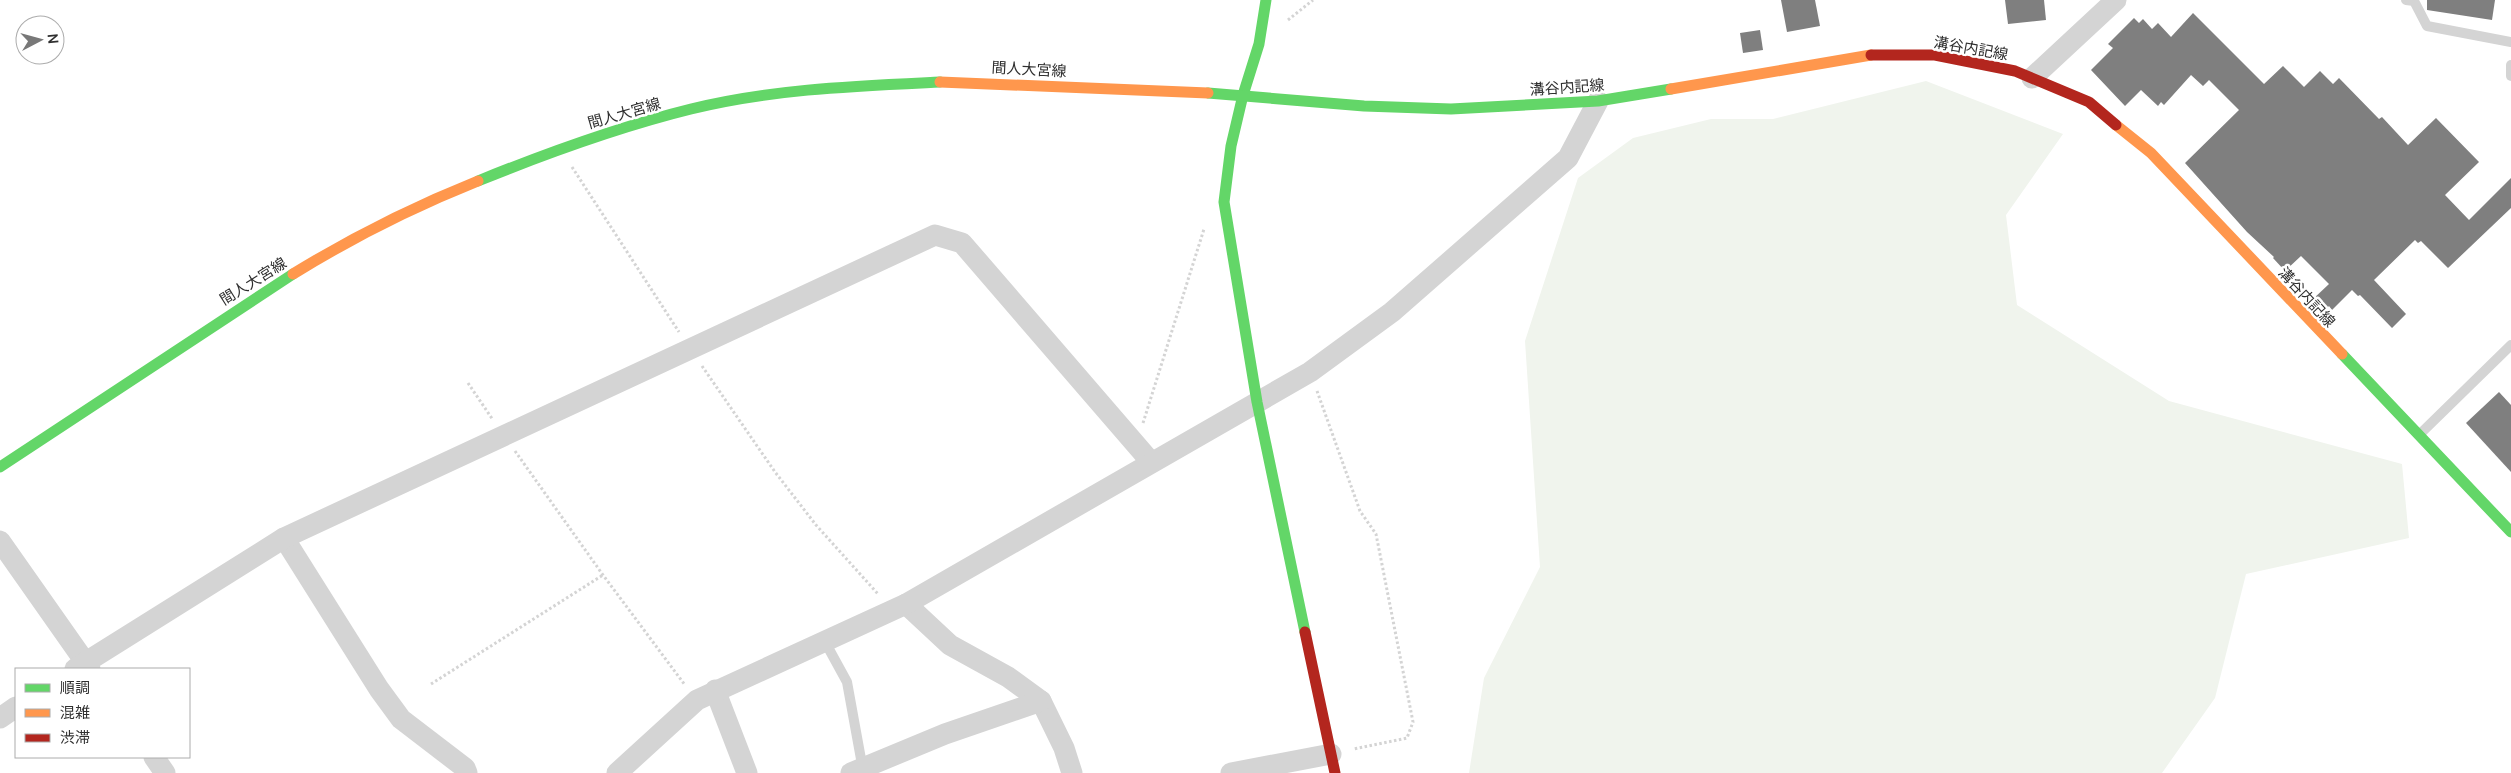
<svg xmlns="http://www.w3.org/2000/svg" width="2511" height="773" font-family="Manrope,'Noto Sans JP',sans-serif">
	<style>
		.green { fill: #f0f4ed }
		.building { fill: #7f7f7f }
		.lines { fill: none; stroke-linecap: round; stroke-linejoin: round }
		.path { stroke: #d4d4d4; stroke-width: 3; stroke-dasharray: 2.5 2.5; stroke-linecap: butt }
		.lane { stroke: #d4d4d4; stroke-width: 10 }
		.street { stroke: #d4d4d4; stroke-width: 21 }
		.fast { stroke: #63d668; stroke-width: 11 }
		.slow { stroke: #ff974d; stroke-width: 11 }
		.jam { stroke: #b3261e; stroke-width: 11 }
		.labels { text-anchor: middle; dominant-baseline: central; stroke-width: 5; stroke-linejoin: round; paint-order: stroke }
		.street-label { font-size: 15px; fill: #2f2f2f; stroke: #fff }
	</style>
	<rect width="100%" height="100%" fill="#fff"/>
	<!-- green -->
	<path class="green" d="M1926,81L2063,134L2006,215L2017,305L2169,401L2402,464L2409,538L2246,574L2215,698L2162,773H1469L1484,678L1540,567L1525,341L1578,178L1633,138L1711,119H1773Z"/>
	<!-- building -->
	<g class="building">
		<path d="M1781,0H1815L1820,26L1787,32Z"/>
		<path d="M2005,0H2044L2046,20L2008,24Z"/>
		<path d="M2427,0H2495L2492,20L2427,10Z"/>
		<path d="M2193,13L2264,84L2283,66L2304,87L2320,71L2333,84L2339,78L2379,119L2382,117L2408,145L2436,118L2479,162L2445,195L2469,220L2511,178V208L2448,268L2421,241L2418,243L2415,240L2374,280L2406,314L2392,328L2360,295L2358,296L2352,290L2332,310L2329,306L2323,312L2312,300L2329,284L2301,256L2285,271L2273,258L2274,257L2247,232L2185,163L2239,110L2209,80L2203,86L2191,75L2164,105L2161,102L2158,106L2141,90L2125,106L2091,70L2113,48L2108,44L2134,18L2139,23L2143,19L2152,29L2158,23L2171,37Z"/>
		<path d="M1760,30L1763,50L1743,53L1740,33Z"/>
		<path d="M2499,392L2511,405V472L2466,423Z"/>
	</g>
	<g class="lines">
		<!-- path -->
		<g class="path">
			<path d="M1288,20L1313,0"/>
			<path d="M572,167L679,332"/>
			<path d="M702,366L775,472L816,525L878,594"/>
			<path d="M468,383L493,420"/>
			<path d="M1317,391L1360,511L1376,534L1413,722L1407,738L1354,749"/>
			<path d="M1143,423L1204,229"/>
			<path d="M515,451L603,575L685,685"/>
			<path d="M431,684L603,575"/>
		</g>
		<!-- lane -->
		<g class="lane">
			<path d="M2406,0L2414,1L2427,26L2511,42"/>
			<path d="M2511,65V76"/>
			<path d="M2420,434L2511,345"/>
			<path d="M824,640L847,682L863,770"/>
		</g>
		<!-- street -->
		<g class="street">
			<path d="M2032,78L2116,0"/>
			<path d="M284,538L379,689L401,719L465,768L467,773"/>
			<path d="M0,541L90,669"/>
			<path d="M906,604L950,645L1008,677L1041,701L1064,748L1072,773"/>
			<path d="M75,669L284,538L935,235L962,243L1151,462"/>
			<path d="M715,690L747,773"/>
			<path d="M0,718L16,707"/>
			<path d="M154,757L165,773"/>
			<path d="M617,773L697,700L906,604L1310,372L1392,312L1568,158L1598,101"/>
			<path d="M851,773L945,734L1041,701"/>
			<path d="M1231,773L1331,754"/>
		</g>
		<!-- fast -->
		<g class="fast">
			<path d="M1266,0L1259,44L1243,95L1231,146L1224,202L1257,402L1305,632"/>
			<path d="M1208,93L1364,106L1451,109L1598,101L1671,89"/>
			<path d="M478,181C547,153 618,127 691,109C772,89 856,86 940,82"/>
			<path d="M2342,354L2511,532"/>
			<path d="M0,467L293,274"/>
		</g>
		<!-- slow -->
		<g class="slow">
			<path d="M940,82L1208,93"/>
			<path d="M1671,89L1871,55"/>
			<path d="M2116,125L2151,153L2342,354"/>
			<path d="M293,274C353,237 413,207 478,181"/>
		</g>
		<!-- jam -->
		<g class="jam">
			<path d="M1871,55H1935L2015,71L2089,102L2116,125"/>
			<path d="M1305,632L1335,773"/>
		</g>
	</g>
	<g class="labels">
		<!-- street labels -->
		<g class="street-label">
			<text transform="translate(1971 48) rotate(10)">溝谷内記線</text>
			<text transform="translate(1029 69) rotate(3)">間人大宮線</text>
			<text transform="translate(1567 87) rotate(-4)">溝谷内記線</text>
			<text transform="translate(624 113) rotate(-16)">間人大宮線</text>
			<text transform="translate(253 281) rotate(-32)">間人大宮線</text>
			<text transform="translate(2307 297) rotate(47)">溝谷内記線</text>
		</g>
	</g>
	<!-- legend -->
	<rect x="15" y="668" width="175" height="90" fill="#ffffff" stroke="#acacac"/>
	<rect x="25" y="684" width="25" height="8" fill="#63d668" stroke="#acacac"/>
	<text x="60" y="693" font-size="15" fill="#2f2f2f">順調</text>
	<rect x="25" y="709" width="25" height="8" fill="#ff974d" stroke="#acacac"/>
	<text x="60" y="718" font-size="15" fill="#2f2f2f">混雑</text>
	<rect x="25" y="734" width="25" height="8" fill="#b3261e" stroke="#acacac"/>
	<text x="60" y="743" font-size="15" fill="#2f2f2f">渋滞</text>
	<!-- north arrow -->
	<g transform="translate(40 40) rotate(84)"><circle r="24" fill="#ffffff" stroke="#acacac"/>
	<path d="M0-4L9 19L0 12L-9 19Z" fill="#787878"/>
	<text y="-8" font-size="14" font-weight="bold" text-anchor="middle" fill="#2f2f2f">N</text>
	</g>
</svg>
